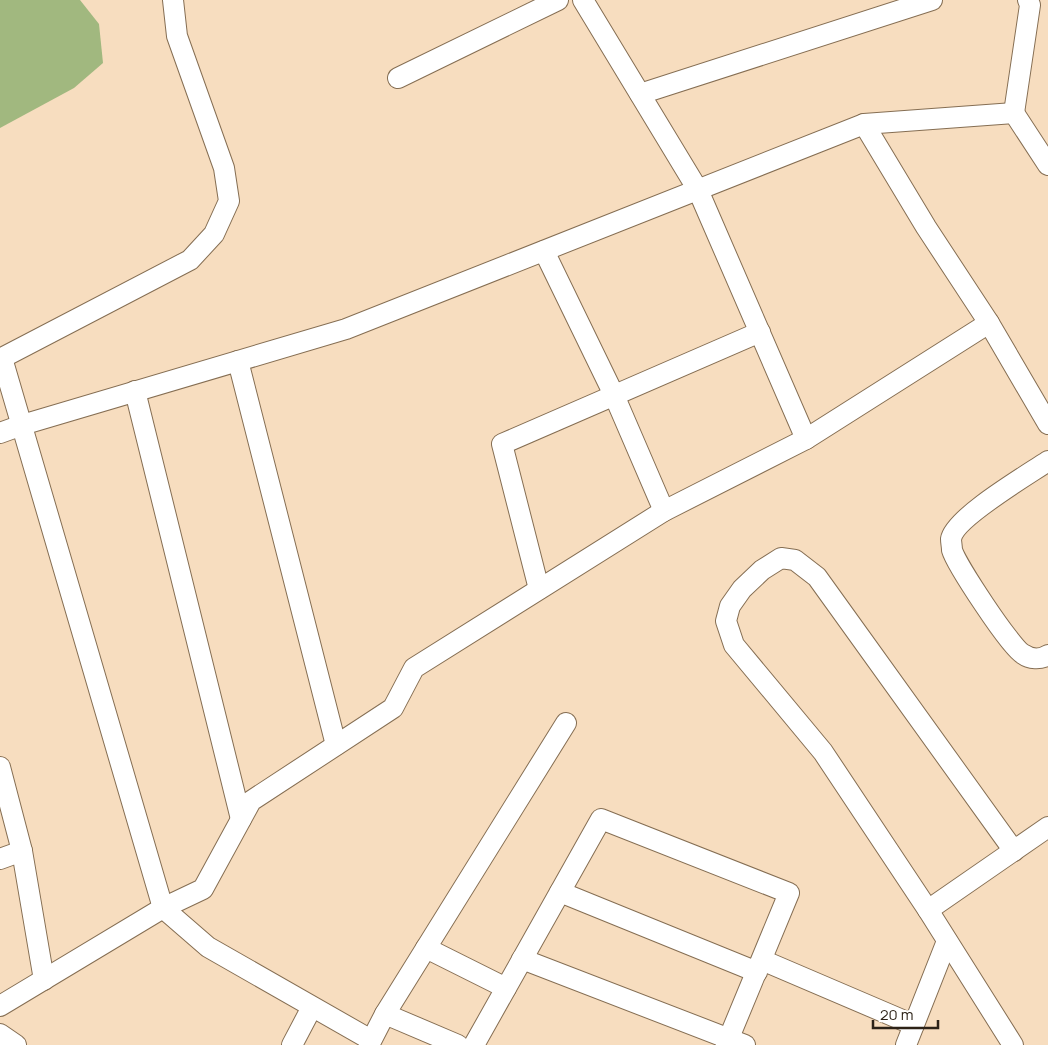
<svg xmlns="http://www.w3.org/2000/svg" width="1048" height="1045" font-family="Manrope,sans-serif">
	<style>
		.green { fill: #a1b87f }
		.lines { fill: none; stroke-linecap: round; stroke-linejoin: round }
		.street-casing { stroke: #856e53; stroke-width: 22 }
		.street { stroke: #fff; stroke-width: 20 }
	</style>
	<rect width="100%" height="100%" fill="#f7ddbf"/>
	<!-- green -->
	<path class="green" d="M0,0H80L99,24L103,63L74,88L0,128Z"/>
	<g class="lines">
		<defs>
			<g id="street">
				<path d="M583,0L698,190L806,439"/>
				<path d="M398,78L558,0"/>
				<path d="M640,94L932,0"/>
				<path d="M1014,113L1030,5L1028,0"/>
				<path d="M864,124L1014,113L1048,165"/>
				<path d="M544,251L614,395L664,511"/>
				<path d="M989,323L1048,424"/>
				<path d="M2,358L163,908L208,947L371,1040"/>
				<path d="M0,359L190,260L214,234L229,201L224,168L177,36L173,0"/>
				<path d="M238,361L336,745"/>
				<path d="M135,391L241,819"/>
				<path d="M0,433L22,425L346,329L864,124L926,227L989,323L806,439L664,511L414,668L393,708L251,801L203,889L163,908L0,1006"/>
				<path d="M1048,461C1029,474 954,518 951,539C951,542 952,547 952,550C956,564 1011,648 1023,654C1030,659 1040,660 1048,655"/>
				<path d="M539,589L502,444L760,332"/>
				<path d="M0,767L22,851L44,980"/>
				<path d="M0,859L22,851"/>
				<path d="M560,892L757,972"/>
				<path d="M928,910L1048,827"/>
				<path d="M426,948L506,988"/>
				<path d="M522,959L745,1045"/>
				<path d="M762,960L914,1025"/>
				<path d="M385,1014L566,723"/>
				<path d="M0,1034L16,1045"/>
				<path d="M292,1045L312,1007"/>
				<path d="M369,1045L385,1014L458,1045"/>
				<path d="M474,1045L601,819L789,893L726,1045"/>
				<path d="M906,1045L947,941"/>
				<path d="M1013,1045L928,910L823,752L734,645L726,621L730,606L742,589L762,570L781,558L795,560L817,577L1014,851"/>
			</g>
		</defs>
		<!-- street casing -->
		<use href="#street" class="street-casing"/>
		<!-- street -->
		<use href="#street" class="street"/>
	</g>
	<!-- scale -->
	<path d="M873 1020v8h65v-8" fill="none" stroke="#2c2217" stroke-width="2.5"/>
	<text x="880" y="1020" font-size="15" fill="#2c2217" stroke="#ffffff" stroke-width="4" paint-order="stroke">20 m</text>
</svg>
